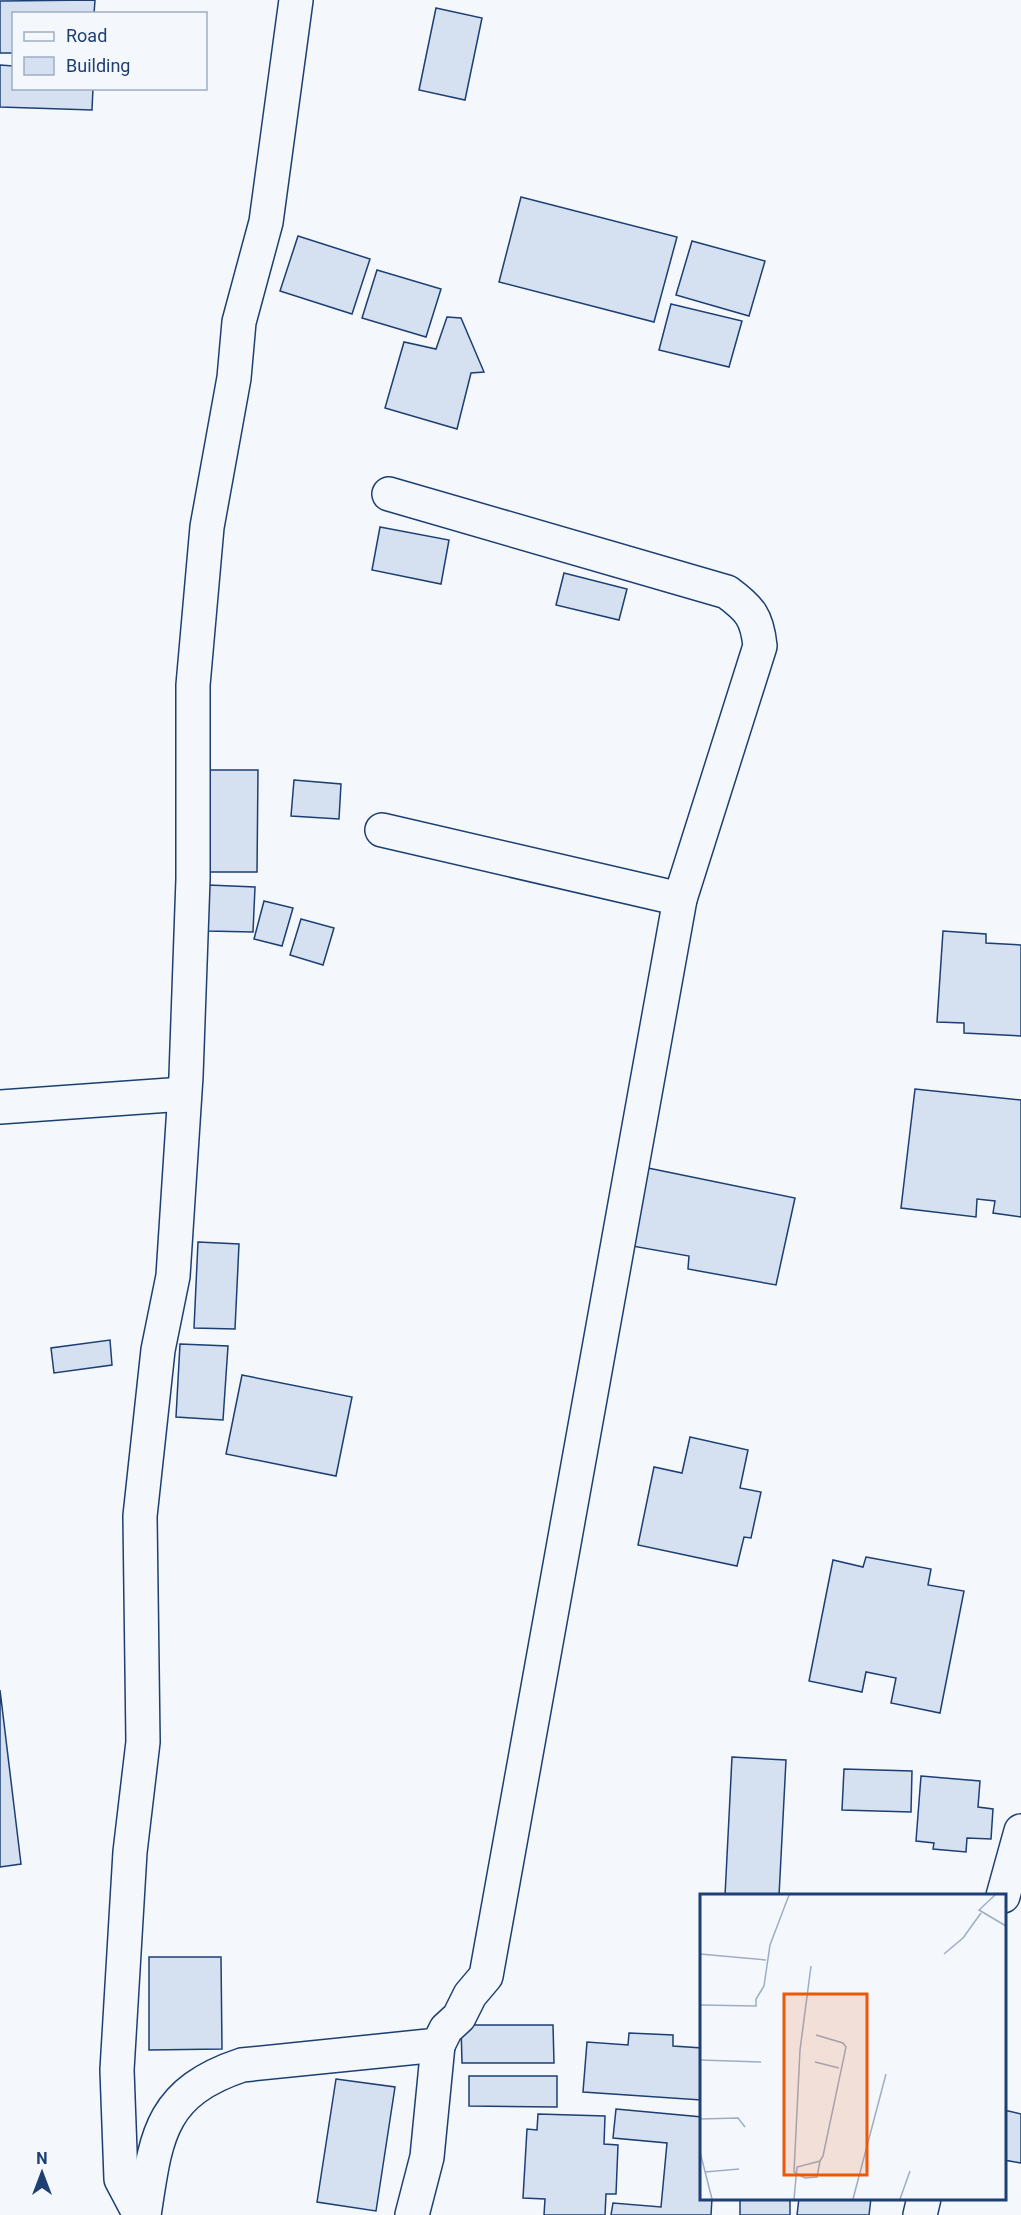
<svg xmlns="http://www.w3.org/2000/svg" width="1021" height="2215" font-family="Roboto,sans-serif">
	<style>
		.building { fill: #d5e0f0; stroke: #1d3f73; stroke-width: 1.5 }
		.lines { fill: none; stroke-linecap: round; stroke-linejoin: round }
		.minor-casing { stroke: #1d3f73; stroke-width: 36 }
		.minor { stroke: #f4f7fb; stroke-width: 33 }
		.inset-road { fill: none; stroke: #9eadc5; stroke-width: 1.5 }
		.view { fill: #e8590c; fill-opacity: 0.15; stroke: #e8590c; stroke-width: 3 }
		.inset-edge { fill: none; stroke: #1d3f73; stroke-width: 3 }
	</style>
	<rect width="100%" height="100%" fill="#f4f7fb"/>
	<!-- building -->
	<g class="building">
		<path d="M95,0L94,14H14V88H93L92,110L0,107V65L13,66V53H0V1Z"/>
		<path d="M436,8L482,18L465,100L419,90Z"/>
		<path d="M521,197L677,237L654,322L499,282Z"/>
		<path d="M298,236L370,259L352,314L280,291Z"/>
		<path d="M692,241L765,261L749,316L676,295Z"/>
		<path d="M377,270L441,289L426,337L362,318Z"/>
		<path d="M671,304L742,321L729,367L659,350Z"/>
		<path d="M447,317L461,318L484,372L471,373L457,429L385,408L404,342L436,349Z"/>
		<path d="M380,527L449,540L441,584L372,570Z"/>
		<path d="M564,573L627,589L619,620L556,605Z"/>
		<path d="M207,770H258L257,872H205Z"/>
		<path d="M294,780L341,784L339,819L291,816Z"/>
		<path d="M208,885L255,887L253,932L207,931Z"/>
		<path d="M264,901L293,908L282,946L254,939Z"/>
		<path d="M301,919L334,928L323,965L290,955Z"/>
		<path d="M943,931L986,934V943L1021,945V1036L964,1033V1023L937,1022Z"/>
		<path d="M915,1089L1021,1100V1217L993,1213L995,1201L977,1199L976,1217L901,1208Z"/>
		<path d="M648,1168L795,1198L776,1285L688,1269L689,1256L632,1246Z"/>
		<path d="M198,1242L239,1244L235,1329L194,1328Z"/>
		<path d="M110,1340L112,1365L54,1373L51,1348Z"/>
		<path d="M180,1344L228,1346L223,1420L176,1417Z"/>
		<path d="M242,1375L352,1397L336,1476L226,1454Z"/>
		<path d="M690,1437L748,1450L740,1488L761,1492L751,1538L744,1537L737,1566L638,1545L654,1467L682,1473Z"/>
		<path d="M866,1557L931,1569L928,1585L964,1591L940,1713L891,1703L896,1678L866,1672L862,1692L809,1681L833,1560L863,1567Z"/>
		<path d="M0,1690L21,1864L0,1867Z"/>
		<path d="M732,1757L786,1760L779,1896H725Z"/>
		<path d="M844,1769L912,1771L911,1812L842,1810Z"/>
		<path d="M921,1776L980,1781L978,1807L993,1809L991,1839L967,1838L966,1852L933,1849L934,1843L916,1841Z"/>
		<path d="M149,1957H221L222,2049L149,2050Z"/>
		<path d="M461,2025H553L554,2063H462Z"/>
		<path d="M629,2033L673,2035V2046L702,2048L701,2100L583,2092L587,2042L628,2045Z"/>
		<path d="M469,2076H557V2107L469,2106Z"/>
		<path d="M336,2079L395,2087L376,2211L317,2202Z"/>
		<path d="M616,2109L702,2117V2198H712L711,2215H611L613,2203L661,2207L667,2143L613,2138Z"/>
		<path d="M1004,2110L1021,2114V2163L1004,2160Z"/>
		<path d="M538,2114L605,2116L604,2144L618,2145L616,2194H606L605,2215H544L545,2199L523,2198L527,2129L537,2130Z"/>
		<rect x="740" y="2198" width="50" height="17"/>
		<path d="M799,2198H871L869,2215H797Z"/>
	</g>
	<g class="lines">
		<defs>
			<g id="minor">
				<path d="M382,830L680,899"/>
				<path d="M0,1107L184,1094"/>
				<path d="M1003,1896L1021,1831"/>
				<path d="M140,2215L121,2179L117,2070L130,1852L143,1742L140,1516L158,1350L173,1276L186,1076L193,879V685L207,527L234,378L239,322L266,222L296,0"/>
				<path d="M144,2215C156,2138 158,2093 242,2065L438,2045L446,2029L459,2017L470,1995L486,1976L680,899L760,646C757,617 750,609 727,592L389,494"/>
				<path d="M412,2215L427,2157L438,2045"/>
				<path d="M920,2215L924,2198"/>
			</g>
		</defs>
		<!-- minor casing -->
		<use href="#minor" class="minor-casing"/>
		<!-- minor -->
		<use href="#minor" class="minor"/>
	</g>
	<!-- overview -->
	<g transform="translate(700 1894)">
		<rect width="306" height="306" fill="#f4f7fb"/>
		<path class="inset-road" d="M295,1L279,16L306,32M0,60L66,66M244,60L263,44L281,19M111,72L100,156L94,278L105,284L117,283L120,267M0,111L56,112V105L64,92L70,51L89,1M0,166L61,168M115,168L139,174M0,225L38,224L45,233M0,258L12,305M5,278L39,275M94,305L97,273L120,267L123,262L146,153L143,149L116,141M153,305L186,180M200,305L210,277"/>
		<path class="view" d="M84,100H167V281H84Z"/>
		<rect width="306" height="306" class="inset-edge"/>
	</g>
	<!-- legend -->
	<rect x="12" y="12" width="195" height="78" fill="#f4f7fb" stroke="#9eadc5" stroke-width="1.5"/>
	<rect x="24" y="32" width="30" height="9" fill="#f4f7fb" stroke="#9eadc5" stroke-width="1.5"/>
	<text x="66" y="42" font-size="18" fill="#1d3f73">Road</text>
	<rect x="24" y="57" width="30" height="18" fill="#d5e0f0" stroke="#9eadc5" stroke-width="1.5"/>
	<text x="66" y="72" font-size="18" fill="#1d3f73">Building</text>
	<!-- north arrow -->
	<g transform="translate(42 2173)" stroke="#f4f7fb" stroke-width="4.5" paint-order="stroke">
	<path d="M0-4.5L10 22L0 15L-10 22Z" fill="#1d3f73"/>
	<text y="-9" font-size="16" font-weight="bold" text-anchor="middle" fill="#1d3f73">N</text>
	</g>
</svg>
